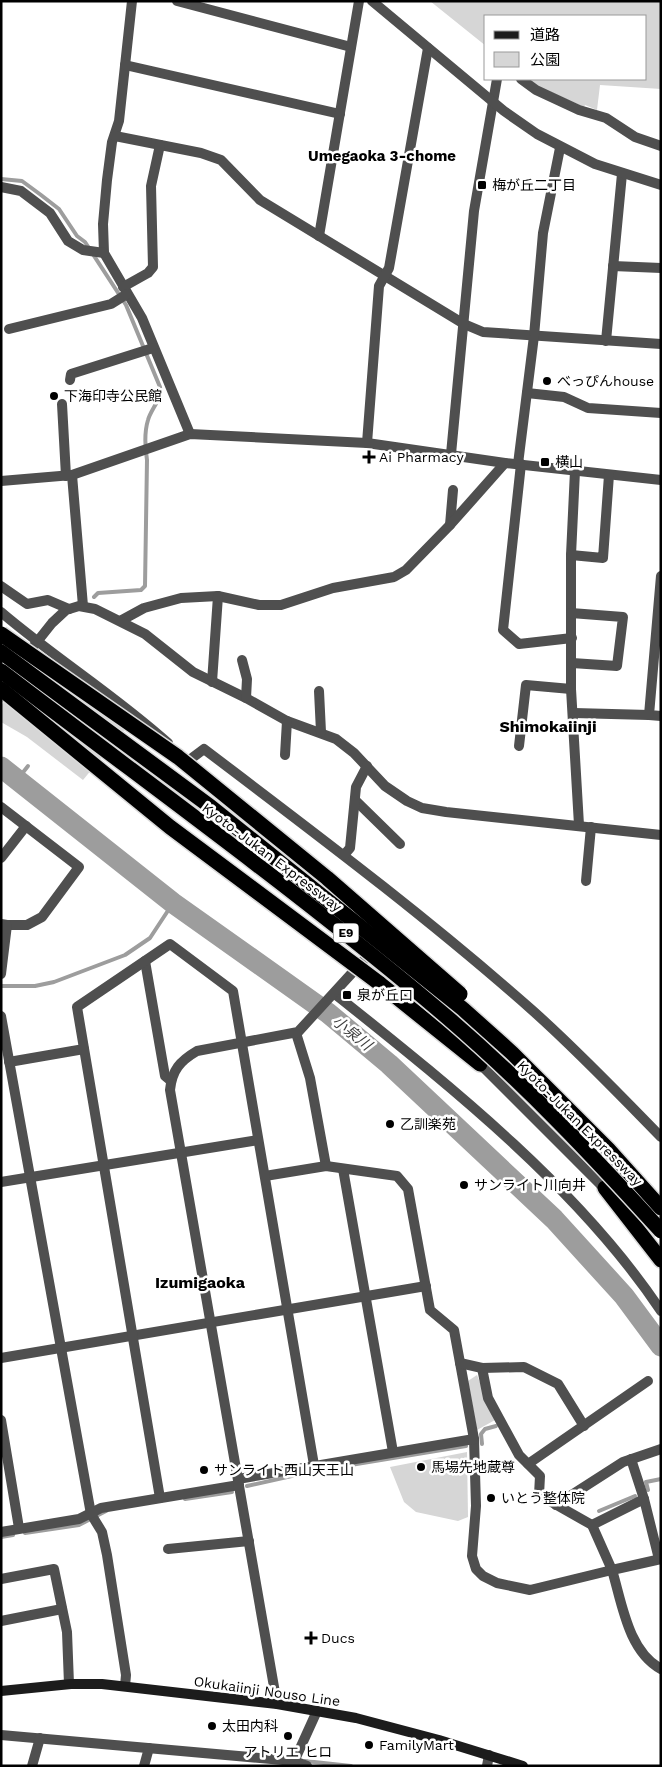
<svg xmlns="http://www.w3.org/2000/svg" width="662" height="1767" font-family="'Work Sans','Noto Sans JP',sans-serif">
	<style>
		.green { fill: #d6d6d6 }
		.lines { fill: none; stroke-linecap: round; stroke-linejoin: round }
		.stream { stroke: #9d9d9d; stroke-width: 4 }
		.river { stroke: #9d9d9d; stroke-width: 21 }
		.motorway-casing { stroke: #dbdbdb; stroke-width: 18 }
		.minor { stroke: #4f4f4f; stroke-width: 10 }
		.tertiary { stroke: #4f4f4f; stroke-width: 10 }
		.secondary { stroke: #1c1c1c; stroke-width: 10 }
		.motorway { stroke: #000; stroke-width: 15 }
		.motorway-bridge-casing { stroke: #dbdbdb; stroke-width: 18; stroke-linecap: butt }
		.motorway-bridge { stroke: #000; stroke-width: 15 }
		.poi-dot { fill: #000; stroke: #fff; stroke-width: 2 }
		.labels { text-anchor: middle; dominant-baseline: central; stroke-width: 5; stroke-linejoin: round; paint-order: stroke }
		.shield { fill: #fff; stroke: #4c4c4c; stroke-width: 1 }
		.shield-label { font-size: 12px; font-weight: bold; fill: #000 }
		.poi-label { font-size: 14px; fill: #000; stroke: #fff; text-anchor: start }
		.street-label { font-size: 14px; fill: #000; stroke: #fff }
		.neighbourhood-label { font-size: 15px; font-weight: bold; fill: #000; stroke: #fff }
		.water-label { font-size: 15px; font-style: italic; fill: #3e3e3e; stroke: #fff }
		.quarter-label { font-size: 16px; font-weight: bold; fill: #000; stroke: #fff }
	</style>
	<rect width="100%" height="100%" fill="#fff"/>
	<!-- green -->
	<g class="green">
		<path d="M430,1H661V89L600,85L597,110L585,105L584,107L540,87L528,79H646V16H486V46Z"/>
		<path d="M54,656L130,723L83,780L27,737L1,722V706L34,662Z"/>
		<path d="M477,1375L495,1420L477,1430L468,1381Z"/>
		<path d="M467,1452L468,1517L458,1521L416,1512L404,1502L390,1467Z"/>
	</g>
	<g class="lines">
		<!-- stream -->
		<g class="stream">
			<path d="M1,179L22,181L41,195L59,209L77,236L85,242L126,305L160,387C162,399 151,409 148,420C144,433 145,447 147,460L145,586L141,590L98,593L94,597"/>
			<path d="M17,780L28,766"/>
			<path d="M1,986H35L54,982L125,955L150,938L173,903"/>
			<path d="M482,1444L481,1434L485,1429L496,1426"/>
			<path d="M247,1486L314,1471L466,1446"/>
			<path d="M648,1490L646,1482L661,1479"/>
			<path d="M185,1499L232,1492"/>
			<path d="M599,1511L635,1496"/>
			<path d="M25,1533L79,1525L106,1511"/>
			<path d="M1,1537L13,1535"/>
			<path d="M305,1761L351,1766"/>
		</g>
		<!-- river -->
		<path class="river" d="M1,767L173,903L328,1013L389,1064L554,1219L624,1296L661,1346"/>
		<defs>
			<g id="motorway">
				<path d="M379,983L480,1064"/>
				<path d="M605,1188L661,1260"/>
			</g>
		</defs>
		<!-- motorway casing -->
		<use href="#motorway" class="motorway-casing"/>
		<!-- minor -->
		<g class="minor">
			<path d="M132,1L119,121L112,142L107,180L103,224L104,253L142,318L190,434"/>
			<path d="M177,1L351,47"/>
			<path d="M125,65L340,114"/>
			<path d="M521,79L536,90L579,110L606,118L635,137L661,146"/>
			<path d="M115,136L201,153L221,160L260,200L464,324L483,332L661,344"/>
			<path d="M1,187L21,191L50,213L68,241L83,250L104,253"/>
			<path d="M319,236L359,1"/>
			<path d="M613,266L661,268"/>
			<path d="M123,287L148,273L153,267L151,186L160,145"/>
			<path d="M9,329L111,304L127,294"/>
			<path d="M606,341L622,174"/>
			<path d="M70,380L71,374L153,348"/>
			<path d="M527,393L564,397L588,408L661,413"/>
			<path d="M62,404L66,476"/>
			<path d="M367,443L379,286L389,268L428,48"/>
			<path d="M451,454L474,211L497,79"/>
			<path d="M518,464L534,336L543,233L560,148"/>
			<path d="M521,464L503,630L519,644L572,638"/>
			<path d="M575,471L571,555V689L579,825"/>
			<path d="M72,475L83,606"/>
			<path d="M1,481L72,475L190,434L367,443L505,463L661,480"/>
			<path d="M450,525L453,490"/>
			<path d="M571,555L603,558L609,475"/>
			<path d="M661,576L649,715L661,716"/>
			<path d="M1,586L27,604L48,600L69,609"/>
			<path d="M571,613L623,617L617,666L572,663"/>
			<path d="M122,620L144,608L181,598L218,596L259,605H281L333,588L394,577L406,570L450,525L505,463"/>
			<path d="M25,657L52,623L66,610L79,606L95,609L145,634L193,672L246,698L287,721L336,739L354,753L385,786L407,801L422,808L446,812L661,835"/>
			<path d="M242,660L247,679L246,698"/>
			<path d="M212,682L218,596"/>
			<path d="M319,691L321,732"/>
			<path d="M574,713L649,715"/>
			<path d="M519,746L526,685L571,689"/>
			<path d="M285,755L287,721"/>
			<path d="M188,761L204,749C316,834 427,917 532,1010C577,1050 619,1094 661,1137"/>
			<path d="M355,800L400,844"/>
			<path d="M1,807L79,867L42,917L27,925H7"/>
			<path d="M1,858L26,826"/>
			<path d="M586,881L591,827"/>
			<path d="M1,924L7,925L1,974"/>
			<path d="M145,961L165,1076L171,1081"/>
			<path d="M335,994C450,1086 579,1188 661,1311"/>
			<path d="M1,1016L91,1514L102,1532L107,1555L126,1675L125,1686"/>
			<path d="M296,1033L310,1078L326,1166"/>
			<path d="M9,1062L84,1049"/>
			<path d="M343,1169L393,1452"/>
			<path d="M265,1176L326,1166L397,1176L408,1189L430,1310L454,1330L474,1439L476,1506L472,1556L476,1569L483,1576L497,1583L530,1590L612,1570L592,1525L539,1495L540,1476L519,1455L488,1398L482,1368"/>
			<path d="M1,1182L258,1140"/>
			<path d="M1,1358L426,1286"/>
			<path d="M460,1363L482,1368L524,1367L558,1384L584,1426"/>
			<path d="M1,1420L19,1528"/>
			<path d="M631,1459L644,1499"/>
			<path d="M528,1464L648,1381"/>
			<path d="M238,1479L474,1439"/>
			<path d="M160,1498L77,1007L170,944L233,991L314,1465"/>
			<path d="M556,1505L623,1462L661,1449"/>
			<path d="M592,1525L644,1499L659,1559"/>
			<path d="M1,1532L79,1519L101,1508L239,1485"/>
			<path d="M168,1549L249,1541"/>
			<path d="M661,1559L612,1570C622,1603 628,1651 661,1669"/>
			<path d="M1,1579L54,1569L67,1632L69,1684"/>
			<path d="M1,1621L62,1609"/>
			<path d="M1,1735L294,1761L307,1766"/>
			<path d="M32,1766L40,1738"/>
			<path d="M144,1766L149,1748"/>
			<path d="M487,1766L489,1755"/>
		</g>
		<!-- tertiary -->
		<g class="tertiary">
			<path d="M372,1L504,111L537,134L595,164L661,185"/>
			<path d="M1,612C55,658 116,696 168,743"/>
			<path d="M287,853L317,884"/>
			<path d="M344,855L350,848L356,787L367,766"/>
			<path d="M501,1057L533,1083"/>
			<path d="M476,1060L609,1193"/>
			<path d="M277,1704L170,1090C172,1070 180,1061 197,1051L298,1032L374,949"/>
			<path d="M292,1766L317,1711"/>
		</g>
		<!-- secondary -->
		<path class="secondary" d="M1,1691L71,1684H102L277,1704L356,1718L439,1740L523,1766"/>
		<!-- motorway -->
		<use href="#motorway" class="motorway"/>
		<defs>
			<g id="motorway-bridge">
				<path d="M1,634L178,757L327,878L460,994"/>
				<path d="M1,652L211,807L463,1009L512,1053L608,1149L661,1208"/>
				<path d="M1,671C151,786 305,896 448,1018C525,1084 593,1156 661,1231"/>
				<path d="M1,689L170,827L379,983"/>
			</g>
		</defs>
		<!-- motorway-bridge casing -->
		<use href="#motorway-bridge" class="motorway-bridge-casing"/>
		<!-- motorway-bridge -->
		<use href="#motorway-bridge" class="motorway-bridge"/>
	</g>
	<!-- markers -->
	<g class="poi-dot">
		<rect x="477" y="180" width="10" height="10" rx="2.5"/>
		<circle cx="547" cy="381" r="5"/>
		<circle cx="54" cy="396" r="5"/>
		<path d="M366.5 449.5h5v5h5v5h-5v5h-5v-5h-5v-5h5z"/>
		<rect x="540" y="457" width="10" height="10" rx="2.5"/>
		<rect x="342" y="990" width="10" height="10" rx="2.5"/>
		<circle cx="390" cy="1124" r="5"/>
		<circle cx="464" cy="1185" r="5"/>
		<circle cx="421" cy="1467" r="5"/>
		<circle cx="204" cy="1470" r="5"/>
		<circle cx="491" cy="1498" r="5"/>
		<path d="M308.5 1630.5h5v5h5v5h-5v5h-5v-5h-5v-5h5z"/>
		<circle cx="212" cy="1726" r="5"/>
		<circle cx="288" cy="1736" r="5"/>
		<circle cx="369" cy="1745" r="5"/>
	</g>
	<g class="labels">
		<!-- shield labels -->
		<rect class="shield" x="333.5" y="923.5" width="25" height="19" rx="4"/>
		<g class="shield-label">
			<text x="346" y="933">E9</text>
		</g>
		<!-- poi labels -->
		<g class="poi-label">
			<text x="492" y="185">梅が丘二丁目</text>
			<text x="557" y="381">べっぴんhouse</text>
			<text x="64" y="396">下海印寺公民館</text>
			<text x="379" y="457">Ai Pharmacy</text>
			<text x="555" y="462">横山</text>
			<text x="357" y="995">泉が丘口</text>
			<text x="400" y="1124">乙訓楽苑</text>
			<text x="474" y="1185">サンライト川向井</text>
			<text x="431" y="1467">馬場先地蔵尊</text>
			<text x="214" y="1470">サンライト西山天王山</text>
			<text x="501" y="1498">いとう整体院</text>
			<text x="321" y="1638">Ducs</text>
			<text x="222" y="1726">太田内科</text>
			<text x="379" y="1745">FamilyMart</text>
			<text x="288" y="1752" text-anchor="middle">アトリエ ヒロ</text>
		</g>
		<!-- street labels -->
		<g class="street-label">
			<text transform="translate(272 857) rotate(37)">Kyoto-Jukan Expressway</text>
			<text transform="translate(580 1123) rotate(45)">Kyoto-Jukan Expressway</text>
			<text transform="translate(267 1691) rotate(8)">Okukaiinji Nouso Line</text>
		</g>
		<!-- neighbourhood labels -->
		<g class="neighbourhood-label">
			<text x="382" y="156">Umegaoka 3-chome</text>
		</g>
		<!-- water labels -->
		<g class="water-label">
			<text transform="translate(352 1033) rotate(39)">小泉川</text>
		</g>
		<!-- quarter labels -->
		<g class="quarter-label">
			<text x="548" y="726">Shimokaiinji</text>
			<text x="200" y="1282">Izumigaoka</text>
		</g>
	</g>
	<!-- border -->
	<rect width="662" height="1767" fill="none" stroke="#000000" stroke-width="5"/>
	<!-- legend -->
	<rect x="484" y="15" width="162" height="65" fill="#ffffff" stroke="#999999"/>
	<rect x="494" y="31" width="25" height="8" fill="#1c1c1c" stroke="#999999"/>
	<text x="530" y="40" font-size="15" fill="#000000">道路</text>
	<rect x="494" y="52" width="25" height="15" fill="#d6d6d6" stroke="#999999"/>
	<text x="530" y="65" font-size="15" fill="#000000">公園</text>
</svg>
